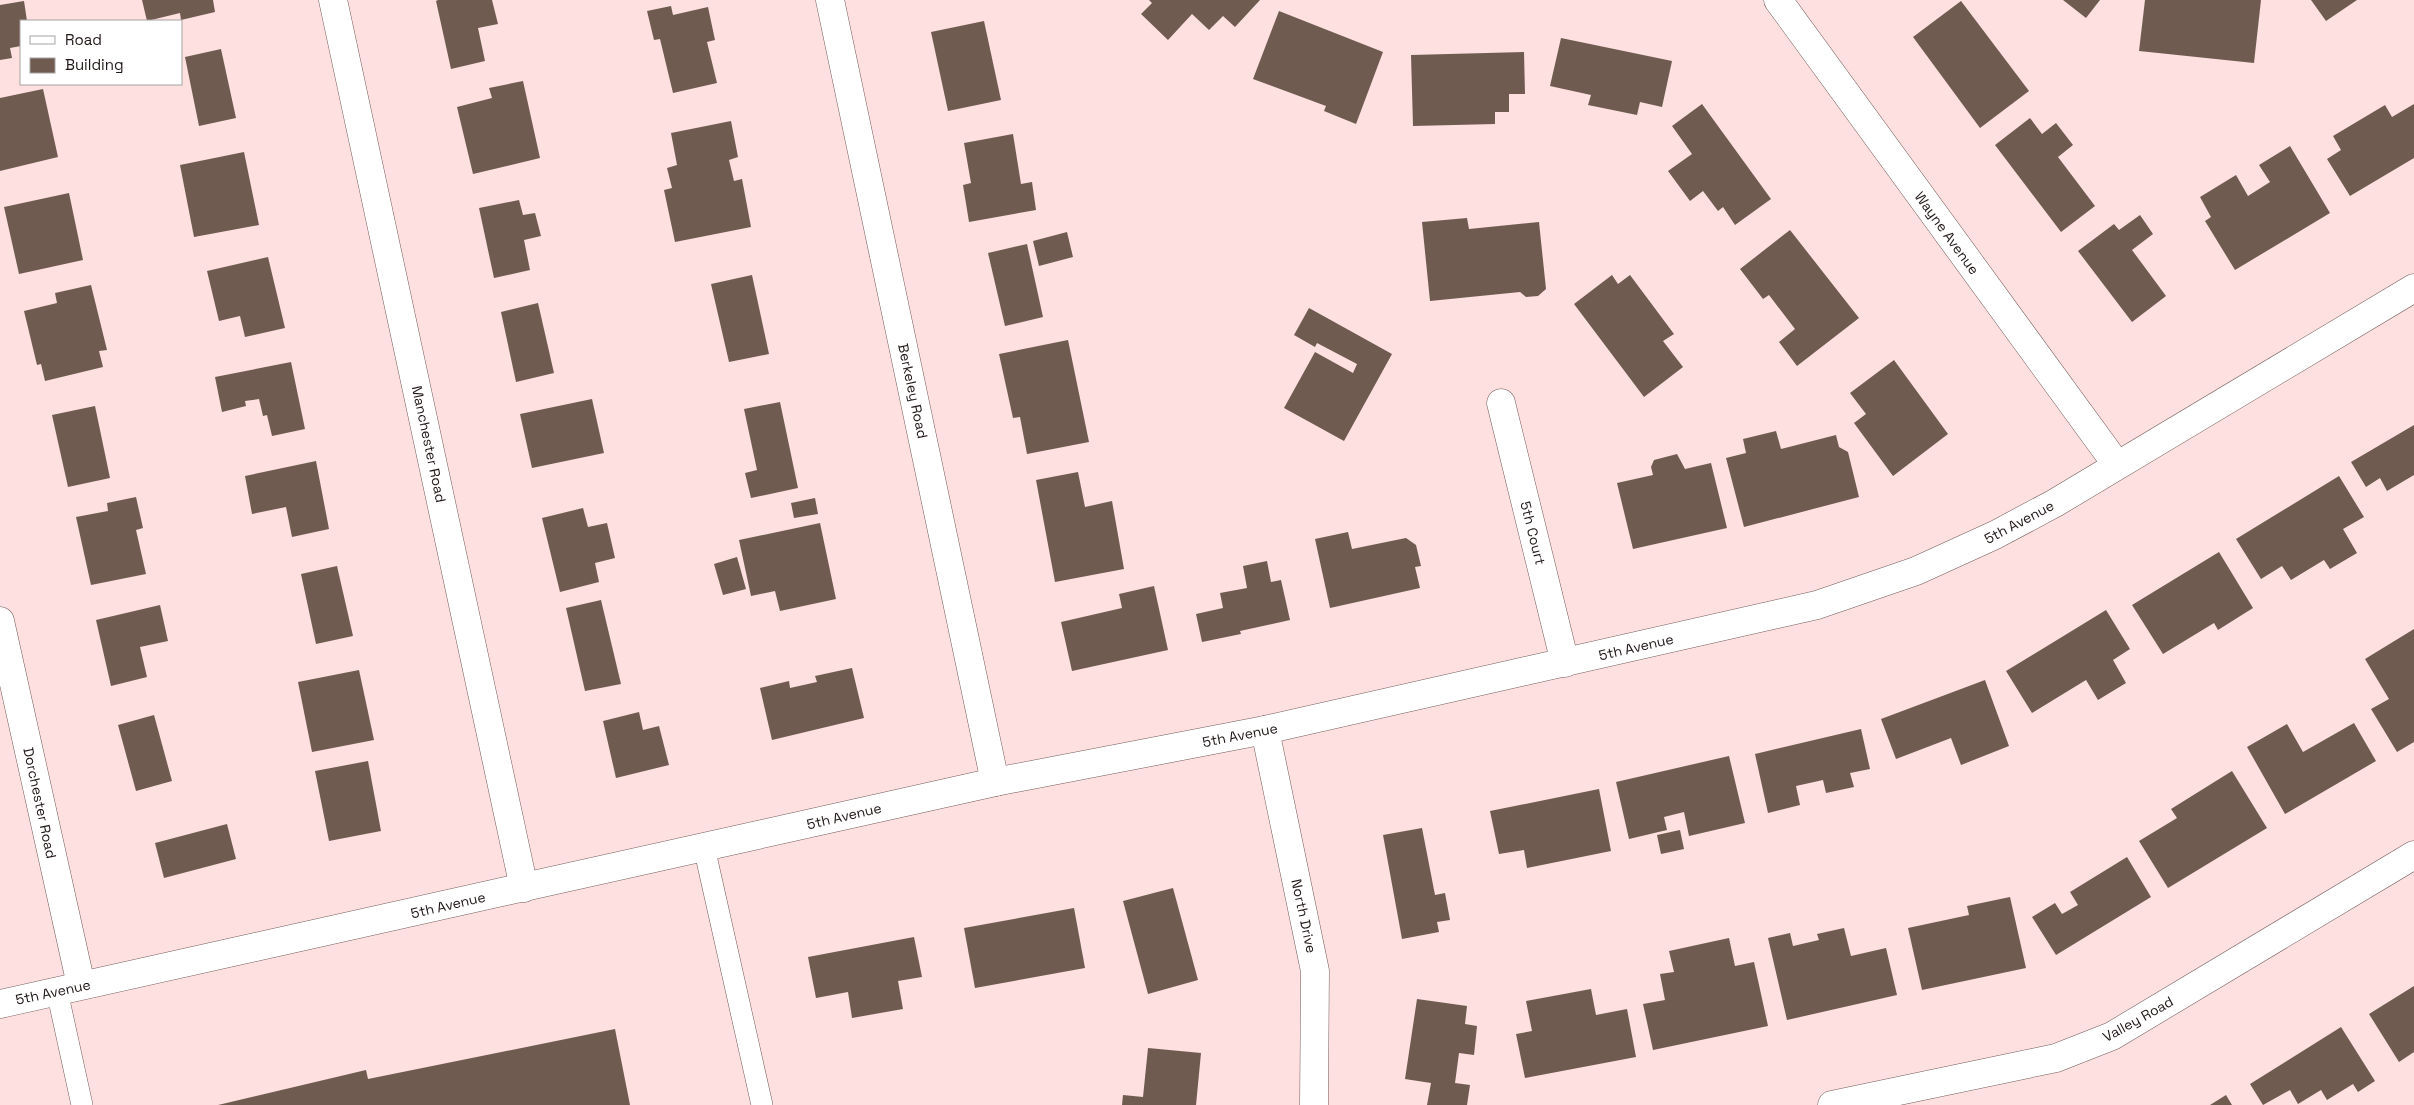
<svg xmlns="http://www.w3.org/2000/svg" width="2414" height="1105" font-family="'Space Grotesk',sans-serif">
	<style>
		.building { fill: #705b51 }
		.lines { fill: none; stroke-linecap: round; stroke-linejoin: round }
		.service-casing { stroke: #735b5b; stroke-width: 22 }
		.minor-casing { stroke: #735b5b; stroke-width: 29 }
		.service { stroke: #fff; stroke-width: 21 }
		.minor { stroke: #fff; stroke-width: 28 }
		.labels { text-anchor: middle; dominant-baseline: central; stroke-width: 5; stroke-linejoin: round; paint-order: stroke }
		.street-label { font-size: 14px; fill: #201616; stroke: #fff }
	</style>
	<rect width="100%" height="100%" fill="#fde0df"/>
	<!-- building -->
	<g class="building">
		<path d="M142,0H213L215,12L181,20L180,13L147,21Z"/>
		<path d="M438,0H492L498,24L478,28L485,61L451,69L436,1Z"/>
		<path d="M1149,0H1260L1235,27L1223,16L1209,30L1192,14L1168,40L1141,14L1152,3Z"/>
		<path d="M2063,0H2100L2086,18Z"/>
		<path d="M2145,0H2261L2254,63L2139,51Z"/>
		<path d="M2311,0H2357L2326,21Z"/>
		<path d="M24,1L27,21H21V46L10,48L12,58L0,60V5Z"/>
		<path d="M1961,1L2029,91L1980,128L1913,37Z"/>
		<path d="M671,6L673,15L708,7L715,40L707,42L717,83L673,93L660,39L654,40L647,11Z"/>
		<path d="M1279,11L1383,52L1356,124L1324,111L1326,106L1253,79Z"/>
		<path d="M984,21L1001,100L948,111L931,32Z"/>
		<path d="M1561,38L1672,61L1662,107L1640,102L1637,115L1588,105L1591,95L1550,86Z"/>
		<path d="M221,49L236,118L199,126L185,57Z"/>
		<path d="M1524,52L1525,94H1509V112H1495V124L1413,126L1411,55Z"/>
		<path d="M523,81L540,158L473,174L457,107L492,98L489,88Z"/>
		<path d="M43,89L58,157L0,171V98Z"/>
		<path d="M1702,104L1771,199L1735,225L1723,207L1718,211L1703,191L1690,201L1668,171L1692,154L1672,126Z"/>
		<path d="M2414,104V158L2350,196L2327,159L2341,150L2333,136L2385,105L2392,117Z"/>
		<path d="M2030,118L2042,134L2056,123L2073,145L2058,157L2095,206L2061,232L1995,145Z"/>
		<path d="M731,121L738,157L729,160L734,181L742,179L751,227L675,242L664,190L672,188L667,168L677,165L671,133Z"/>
		<path d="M1013,134L1021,184L1032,182L1036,210L969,222L963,185L971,183L964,143Z"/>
		<path d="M2290,146L2330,213L2235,270L2205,221L2211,217L2200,197L2236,175L2248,196L2270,182L2259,165Z"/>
		<path d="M244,152L259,225L194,237L180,165Z"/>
		<path d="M69,193L83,260L19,274L4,207Z"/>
		<path d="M519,200L523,215L535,213L541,236L524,240L530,270L494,278L479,208Z"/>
		<path d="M2140,215L2153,234L2132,250L2166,296L2132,322L2078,251L2114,224L2119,230Z"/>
		<path d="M1467,218L1469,229L1539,222L1546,289L1538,296L1526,297L1520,292L1430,301L1422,222Z"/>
		<path d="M1790,230L1859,318L1797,366L1779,342L1795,329L1769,295L1763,299L1740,269Z"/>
		<path d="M1067,232L1073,257L1039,266L1033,241Z"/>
		<path d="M1027,244L1043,317L1005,326L988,253Z"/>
		<path d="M268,257L285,328L245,337L240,316L219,321L207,271Z"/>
		<path d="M752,275L769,354L729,362L711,284Z"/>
		<path d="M1612,275L1618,284L1630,275L1674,334L1663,341L1683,367L1644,397L1574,304Z"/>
		<path d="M91,285L107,350L99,351L103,367L45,381L41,364L37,365L24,311L57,303L55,293Z"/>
		<path d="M538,303L554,373L516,382L501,312Z"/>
		<path d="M1309,308L1392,354L1344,441L1284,408L1315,352L1353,373L1357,364L1317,343L1315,347L1294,335Z"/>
		<path d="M1068,340L1089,442L1027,454L1020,417L1013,418L999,354Z"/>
		<path d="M1894,360L1948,434L1893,476L1854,423L1866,414L1850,393Z"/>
		<path d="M291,362L305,429L272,436L267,415L263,416L259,399L245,401L246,406L222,412L215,377Z"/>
		<path d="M592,399L604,453L532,468L520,414Z"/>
		<path d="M780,402L798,488L751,498L745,473L757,470L744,409Z"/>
		<path d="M95,406L110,478L68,487L52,415Z"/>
		<path d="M2414,425V475L2387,491L2380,478L2366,487L2351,462Z"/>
		<path d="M1776,431L1781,449L1836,435L1839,447L1848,452L1859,497L1744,527L1726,458L1746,453L1743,439Z"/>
		<path d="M1677,454L1685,469L1711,463L1727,528L1633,549L1617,483L1653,475L1651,467L1654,460Z"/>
		<path d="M316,461L329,529L292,537L286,507L252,514L245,476Z"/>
		<path d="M1078,472L1085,507L1112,501L1124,569L1055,582L1036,480Z"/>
		<path d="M2339,476L2364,517L2343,529L2357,553L2330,569L2324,560L2291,580L2282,566L2261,579L2236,539Z"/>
		<path d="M136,497L143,528L136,530L146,574L91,585L76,517L108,511L107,503Z"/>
		<path d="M815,498L818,514L794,518L791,503Z"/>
		<path d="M583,508L588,527L607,523L615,558L595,563L599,582L560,592L542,518Z"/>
		<path d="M820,523L836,599L780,611L775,591L751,596L739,540Z"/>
		<path d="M1348,532L1352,549L1406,538L1416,545L1421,566L1415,567L1420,588L1330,608L1315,539Z"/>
		<path d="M2219,552L2253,608L2218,630L2214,623L2163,654L2132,605Z"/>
		<path d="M737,557L746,589L723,595L714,564Z"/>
		<path d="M1267,561L1271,582L1281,580L1290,620L1240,631L1241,634L1202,642L1196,614L1223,608L1220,593L1247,588L1243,566Z"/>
		<path d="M337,566L353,636L316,644L301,574Z"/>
		<path d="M1154,586L1168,650L1072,671L1061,622L1122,608L1119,594Z"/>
		<path d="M601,600L621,684L585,691L566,608Z"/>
		<path d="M160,605L168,641L140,647L147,677L111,686L96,620Z"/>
		<path d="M2106,610L2130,649L2113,660L2126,683L2098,700L2086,680L2032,713L2006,671Z"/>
		<path d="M2414,629V742L2397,752L2371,709L2389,699L2365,659Z"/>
		<path d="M852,668L864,718L772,740L760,688L789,681L790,688L817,682L815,676Z"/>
		<path d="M359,670L374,740L312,752L298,682Z"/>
		<path d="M1985,680L2009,746L1961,765L1951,738L1896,759L1881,719Z"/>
		<path d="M639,712L643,730L659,726L669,765L616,778L603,721Z"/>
		<path d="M154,715L172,781L136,791L118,725Z"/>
		<path d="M2354,723L2376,761L2285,814L2247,747L2287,724L2303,752Z"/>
		<path d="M1861,729L1870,769L1850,773L1854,787L1826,793L1823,780L1796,786L1800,805L1768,813L1755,754Z"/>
		<path d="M1729,756L1745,823L1689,836L1684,812L1664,817L1667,830L1629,839L1616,782Z"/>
		<path d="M368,761L381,831L329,841L315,771Z"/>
		<path d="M2232,771L2267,828L2168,888L2139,841L2177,818L2171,809Z"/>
		<path d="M1599,789L1611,851L1527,868L1524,850L1499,854L1490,811Z"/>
		<path d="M227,824L236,859L164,878L155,843Z"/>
		<path d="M1422,828L1435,895L1445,893L1450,920L1437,922L1439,932L1402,939L1383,835Z"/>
		<path d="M1680,830L1684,849L1661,854L1657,835Z"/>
		<path d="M2127,857L2151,897L2056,955L2032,917L2055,903L2062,914L2078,905L2070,892Z"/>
		<path d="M1173,888L1198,980L1148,994L1123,901Z"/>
		<path d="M2010,897L2026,968L1922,990L1908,928L1969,915L1967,906Z"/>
		<path d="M1074,908L1085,968L975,988L964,928Z"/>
		<path d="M1844,928L1851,956L1886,948L1897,995L1787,1020L1768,938L1790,933L1793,946L1819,940L1817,934Z"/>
		<path d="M914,937L922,977L898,981L903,1009L852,1018L848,992L816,998L808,957Z"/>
		<path d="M1729,938L1735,966L1754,962L1768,1026L1653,1050L1643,1004L1665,1000L1660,974L1674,972L1669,951Z"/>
		<path d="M2414,986V1052L2399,1062L2369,1014Z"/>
		<path d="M1591,989L1596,1015L1627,1009L1636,1057L1525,1078L1516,1034L1532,1031L1526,1001Z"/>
		<path d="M1417,999L1467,1006L1465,1024L1477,1026L1474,1055L1459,1053L1455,1083L1470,1085L1467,1105H1427L1431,1083L1405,1079Z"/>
		<path d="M2341,1027L2375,1081L2358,1092L2353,1084L2327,1100L2321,1090L2298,1104L2290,1090L2263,1105L2250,1084Z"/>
		<path d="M615,1029L630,1105H218L366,1070L368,1079Z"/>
		<path d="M1148,1048L1201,1053L1196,1105H1122L1123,1095L1143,1097Z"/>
		<path d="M2226,1095L2232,1105H2210Z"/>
	</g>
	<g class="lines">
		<defs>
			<g id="service">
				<path d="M704,847L762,1105"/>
				<path d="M57,991L82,1105"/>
			</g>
			<g id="minor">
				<path d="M333,0L524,888"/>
				<path d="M830,0L995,782"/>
				<path d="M1778,0L2117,465"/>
				<path d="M1501,403L1565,663"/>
				<path d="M0,621L81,985"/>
				<path d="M1265,730L1315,971L1314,1105"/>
				<path d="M0,1004L995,782L1265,730L1817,605L1916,571L1995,535L2055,503L2414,288"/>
				<path d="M1832,1105L2056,1058L2112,1036L2414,855"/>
			</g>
		</defs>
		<!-- service casing -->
		<use href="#service" class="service-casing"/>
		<!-- minor casing -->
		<use href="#minor" class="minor-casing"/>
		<!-- service -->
		<use href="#service" class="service"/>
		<!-- minor -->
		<use href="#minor" class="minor"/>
	</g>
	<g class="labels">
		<!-- street labels -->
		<g class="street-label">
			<text transform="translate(1947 233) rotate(54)">Wayne Avenue</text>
			<text transform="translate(913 391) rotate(78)">Berkeley Road</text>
			<text transform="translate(429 444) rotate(78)">Manchester Road</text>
			<text transform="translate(2019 522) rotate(-28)">5th Avenue</text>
			<text transform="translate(1533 533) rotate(76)">5th Court</text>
			<text transform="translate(1636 647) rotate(-13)">5th Avenue</text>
			<text transform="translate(1240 735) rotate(-11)">5th Avenue</text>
			<text transform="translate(40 803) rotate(78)">Dorchester Road</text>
			<text transform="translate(844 816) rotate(-13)">5th Avenue</text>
			<text transform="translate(448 905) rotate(-13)">5th Avenue</text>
			<text transform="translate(1304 916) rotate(78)">North Drive</text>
			<text transform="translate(53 992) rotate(-12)">5th Avenue</text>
			<text transform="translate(2138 1019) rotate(-29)">Valley Road</text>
		</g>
	</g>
	<!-- legend -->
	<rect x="20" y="20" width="162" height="65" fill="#ffffff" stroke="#a6a2a2"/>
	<rect x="30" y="36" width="25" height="8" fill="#ffffff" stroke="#a6a2a2"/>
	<text x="65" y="45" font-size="15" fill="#201616">Road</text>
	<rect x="30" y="58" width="25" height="15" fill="#705b51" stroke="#a6a2a2"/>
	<text x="65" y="70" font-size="15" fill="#201616">Building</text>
</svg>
